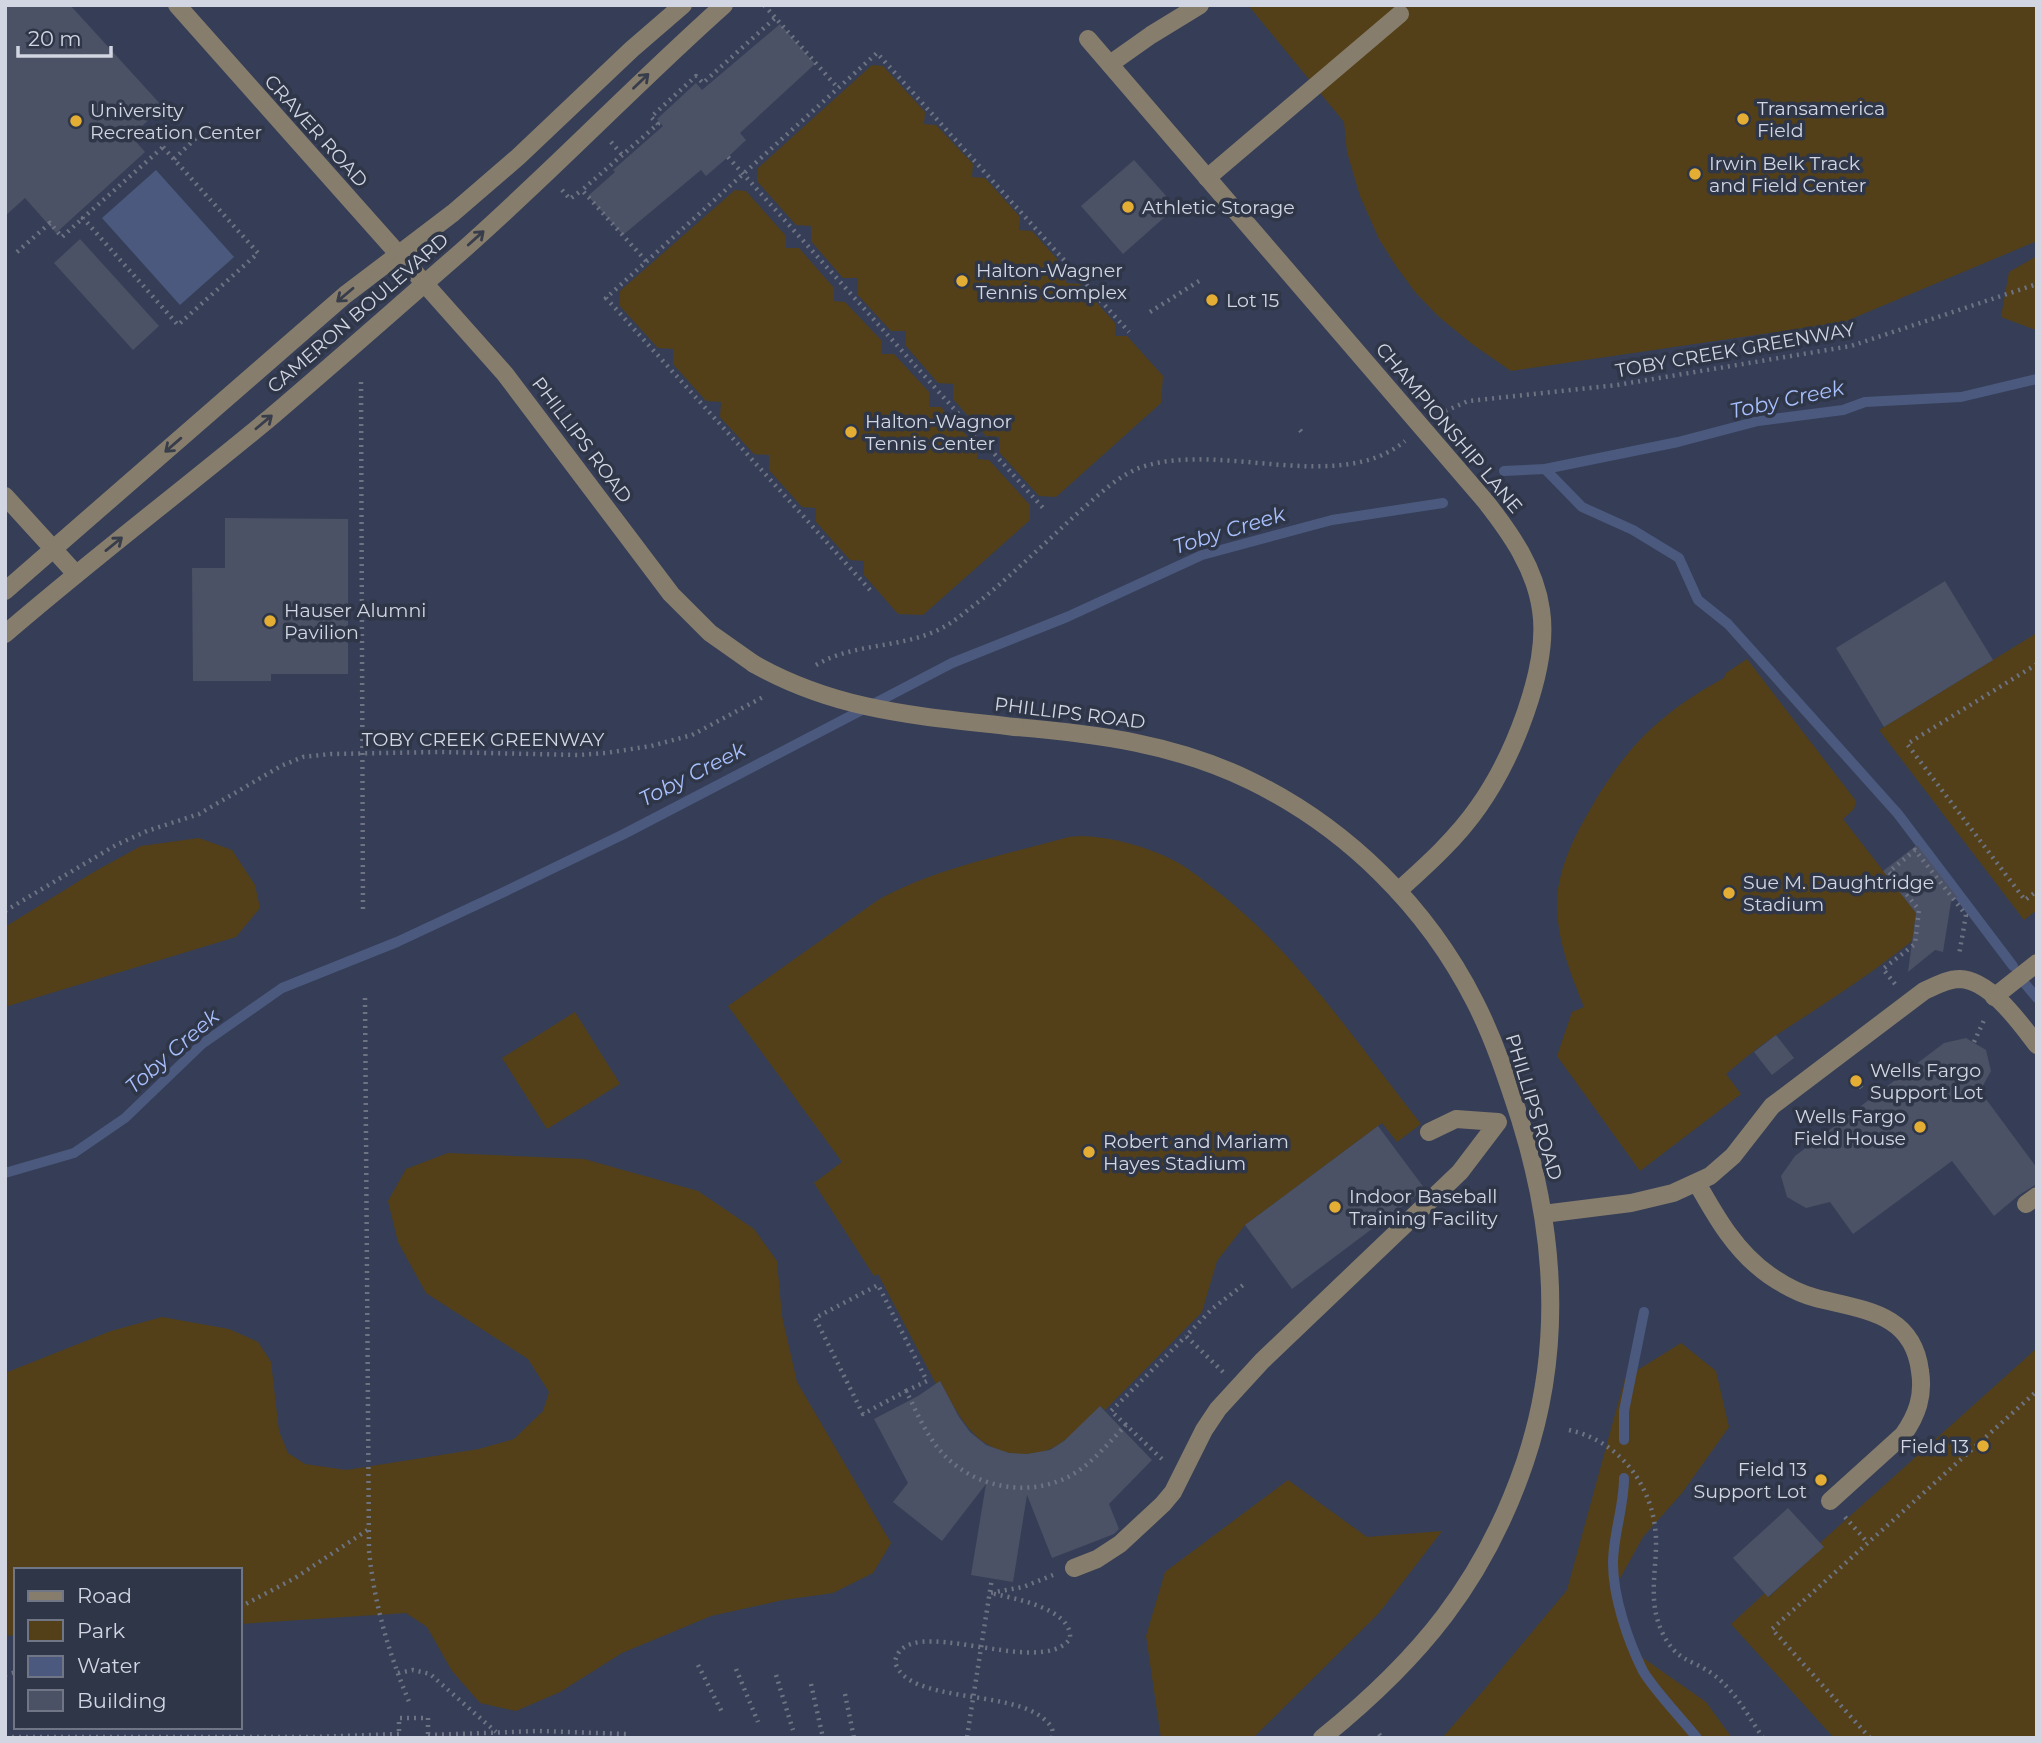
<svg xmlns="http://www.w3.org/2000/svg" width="2042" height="1743" font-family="Montserrat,sans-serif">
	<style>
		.built { fill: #353e56; fill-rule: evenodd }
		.green { fill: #534019 }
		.water { fill: #4c597e }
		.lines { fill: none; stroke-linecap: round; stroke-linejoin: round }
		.stream { stroke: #4c597e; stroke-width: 10 }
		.building { fill: #4b5266 }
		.path { stroke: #6d7383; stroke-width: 4.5; stroke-dasharray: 2 5; stroke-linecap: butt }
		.minor { stroke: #877d6c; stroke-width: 18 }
		.minor-bridge { stroke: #877d6c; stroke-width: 18 }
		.oneway { stroke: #383d4c }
		.poi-dot { fill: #e4ae35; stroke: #2f3648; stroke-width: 2.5 }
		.labels { text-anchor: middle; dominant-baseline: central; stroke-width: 7; stroke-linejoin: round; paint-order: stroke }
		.poi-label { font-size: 19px; fill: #d1d6e2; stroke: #2f3648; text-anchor: start }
		.street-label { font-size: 19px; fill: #d1d6e2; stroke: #2f3648 }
		.water-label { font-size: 21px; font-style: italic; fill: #a9c0fe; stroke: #2f3648 }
	</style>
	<rect width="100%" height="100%" fill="#2f3648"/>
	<!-- built -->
	<path class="built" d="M5,5H2037V1738H5ZM16,1570H240V1727H16Z"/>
	<!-- green -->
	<g class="green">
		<path d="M1248,5H2037V241L1844,322L1511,371L1472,344L1438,316L1415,292L1396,266L1379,239L1360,196L1347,152L1344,122Z"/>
		<path d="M872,65L883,66L925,112L924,124L936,125L973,164L972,177L985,178L1020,217L1019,230L1032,231L1067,270L1066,283L1080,284L1115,323V336H1127L1163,376L1161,403L1056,497L1039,496L999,452L1000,437L986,436L953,399V384L938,383L906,346V331H891L857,294L858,278H843L811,241V226L796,225L757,181L758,168Z"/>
		<path d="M735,190L746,191L786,236V248H799L834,288V301L845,302L881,340L882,354H894L929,392V407H941L977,447V459L989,460L1030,505V520L923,615L898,614L864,575V561L850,560L816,522V508L802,507L769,470V455L754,454L720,417L721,402L706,401L673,364V349L658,348L619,305L620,291Z"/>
		<path d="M2037,256V329H2033L2001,317L2009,272Z"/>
		<path d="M2037,633V910L2024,920L1879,730Z"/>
		<path d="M1747,659L1856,801L1854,809L1843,819L1916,913L1912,941C1870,975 1824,1004 1778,1034C1760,1045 1743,1060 1726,1074L1741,1094L1640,1171L1557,1056L1572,1012L1584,1007C1570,972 1556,938 1557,899C1559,869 1572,841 1587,815C1624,749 1658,714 1724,678L1726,673Z"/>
		<path d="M1081,836C1112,837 1145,846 1173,860C1187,867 1200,878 1213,888C1296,951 1356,1042 1421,1124L1397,1142L1382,1123L1245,1225L1217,1261L1202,1312L1105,1410L1100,1406C1087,1420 1073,1436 1056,1446C1045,1453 1032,1454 1019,1454C975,1451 959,1417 940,1381L936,1384L878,1274L874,1276L814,1183L842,1162L728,1006L878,900C936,868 1005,855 1069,837Z"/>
		<path d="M199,838L232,850L255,885L260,908L236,937L5,1007V927L92,873L141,846Z"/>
		<path d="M575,1012L620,1084L547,1129L502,1058Z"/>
		<path d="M448,1153L584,1159L698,1191L754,1229L777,1261L782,1316L797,1382L891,1543L873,1573L833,1593L783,1600L711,1616L622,1653L560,1692L516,1711L480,1703L452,1671L427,1627L406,1613L240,1624V1570H16V1635L5,1636V1373L111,1331L162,1317L229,1329L258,1342L271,1362L279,1431L288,1453L305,1464L346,1470L479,1449L514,1439L543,1411L549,1392L528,1359L426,1293L398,1242L388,1201L406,1169Z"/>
		<path d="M1681,1343L1716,1371L1729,1427L1682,1493L1643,1537L1613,1591L1630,1649L1706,1702L1732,1738H1442L1483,1691L1567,1590L1625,1378Z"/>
		<path d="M2037,1348V1738H1834L1731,1624L1765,1593L1769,1597L1823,1547L1820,1543Z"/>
		<path d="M1288,1480L1367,1537L1442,1531L1379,1613L1253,1738H1161L1146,1636L1165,1572Z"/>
	</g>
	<!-- water -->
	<path class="water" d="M156,170L234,257L180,305L102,218Z"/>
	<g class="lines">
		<!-- stream -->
		<g class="stream">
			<path d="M1545,469L1582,507L1633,530L1679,558L1698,600L1728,624L1898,814L2013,966"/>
			<path d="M1504,471L1545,469L1678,442L1758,421L1843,410L1865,402L1961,397L2037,379"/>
			<path d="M2026,985L2037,998"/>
			<path d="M5,1173L74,1153L125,1118L202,1044L282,988L397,942L504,892L624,834L952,663L1067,617L1202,555L1332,520L1443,503"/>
			<path d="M1624,1440V1411L1644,1312"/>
			<path d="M1624,1478C1624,1507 1613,1535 1613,1563C1613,1597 1628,1641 1643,1671C1654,1690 1682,1719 1697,1738"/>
		</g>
	</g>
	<!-- building -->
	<g class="building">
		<path d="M5,5H70L163,107L131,136L145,152L56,233L25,198L5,216Z"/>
		<path d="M780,24L815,64L740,133L746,140L728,157L706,176L701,170L623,235L588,196L615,172L613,170L663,126L657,119L696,83L702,90Z"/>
		<path d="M1134,160L1176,207L1123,254L1081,206Z"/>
		<path d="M80,239L159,326L133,350L54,263Z"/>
		<path d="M225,518L348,519V674H271V681H193L192,568H225Z"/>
		<path d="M1945,581L1993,660L1884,727L1836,648Z"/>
		<path d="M1917,845L1957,897L1951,902L1943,952L1935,950L1908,972L1916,913L1883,871Z"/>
		<path d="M1776,1035L1794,1058L1772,1075L1754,1052Z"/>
		<path d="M1966,1038L1986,1050L1991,1071L1980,1091L2037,1168V1184L2019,1195L1994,1216L1952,1161L1853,1234L1830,1202L1806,1208L1787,1197L1781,1176L1795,1156L1944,1043Z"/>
		<path d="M1378,1126L1425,1189L1292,1289L1245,1225Z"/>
		<path d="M940,1381L959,1417L970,1432L986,1445L1009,1453L1027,1454L1050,1450L1064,1441L1100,1406L1152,1460L1109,1504L1119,1529L1114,1534L1052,1558L1027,1495L1013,1582L971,1575L986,1484L942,1541L893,1502L908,1483L874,1419L918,1396Z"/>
		<path d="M1788,1508L1824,1547L1768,1597L1733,1558Z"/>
	</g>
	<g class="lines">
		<!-- path -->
		<g class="path">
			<path d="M764,5L838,88"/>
			<path d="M611,142L623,156"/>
			<path d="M163,147L258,253L178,325L83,218Z"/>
			<path d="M728,157L1043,508"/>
			<path d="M174,159L214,121"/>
			<path d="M562,190L570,199L582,190"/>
			<path d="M17,252L50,223L62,237L83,218"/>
			<path d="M646,261L582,190L658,124L651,117L696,76L703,83L775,18"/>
			<path d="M1150,312L1199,281"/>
			<path d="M361,382L363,914"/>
			<path d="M1439,414L1468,401L1617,385L1851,346L2037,284"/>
			<path d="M1300,430L1304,435"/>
			<path d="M870,590L606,298L877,53L1129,332"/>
			<path d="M2037,664L1907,744L2025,900L2037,891"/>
			<path d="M816,665C855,642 902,649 942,628C956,621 968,609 981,600C1015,572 1047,541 1080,511C1100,494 1119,474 1145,466C1224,442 1339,495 1405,441"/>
			<path d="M5,911L116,845L147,831L199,814L281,766L303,757L331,754L440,752L579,755L606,753L651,746L692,735L763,697"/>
			<path d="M1895,984L1883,969L1915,944L1919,910L1889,872L1915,850L1966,915L1959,955"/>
			<path d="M365,998L369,1550C374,1604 389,1654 410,1704"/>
			<path d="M1974,1042L1985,1018"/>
			<path d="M1852,1075L1863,1090"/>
			<path d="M1223,1372L1186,1336L1212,1309L1243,1285"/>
			<path d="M906,1391L927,1381L878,1285L815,1318L863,1414L906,1391C916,1410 924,1431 938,1448C969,1487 1026,1499 1070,1476C1092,1464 1109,1442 1126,1425L1163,1460"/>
			<path d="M1126,1425L1111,1411L1186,1336"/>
			<path d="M1569,1430C1624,1442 1658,1493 1656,1548C1655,1577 1649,1604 1662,1632C1677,1663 1691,1658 1714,1675C1735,1691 1749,1717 1763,1738"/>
			<path d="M1845,1517L1868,1543"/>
			<path d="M240,1607L295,1578L369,1529"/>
			<path d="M698,1665L723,1714"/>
			<path d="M736,1669L758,1722"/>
			<path d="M398,1673L413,1670L430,1674L496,1732"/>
			<path d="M5,1675L16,1672"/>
			<path d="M776,1675L793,1730"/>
			<path d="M811,1684L823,1738"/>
			<path d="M845,1694L854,1738"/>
			<path d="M1379,1734L1382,1738"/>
			<path d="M428,1735L538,1731L627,1734"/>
			<path d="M5,1737H314L399,1734"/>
			<path d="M967,1737L992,1578"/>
			<path d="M399,1738V1718H428V1735"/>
			<path d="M1052,1738C1054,1729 1051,1725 1044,1719C1010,1689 907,1704 895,1662C904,1609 1038,1680 1070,1639C1073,1608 1012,1598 990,1593L1023,1587L1053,1575"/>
			<path d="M1870,1738L1772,1629L2037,1391"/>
		</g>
		<!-- minor -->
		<g class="minor">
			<path d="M177,5L505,374L671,594L710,633L754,664"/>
			<path d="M1088,39L1486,502C1511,534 1535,568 1541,610C1550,668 1512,759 1479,806C1457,838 1427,865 1398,891"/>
			<path d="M1110,64L1151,35L1200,5"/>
			<path d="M1207,178L1400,14"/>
			<path d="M5,496L76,574"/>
			<path d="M5,591L345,295L453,213L518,157L632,49L683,5"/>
			<path d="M5,634C92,559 183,490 271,417C332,365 393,311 454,258C547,177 632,87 724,5"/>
			<path d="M1015,727C1097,734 1176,744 1251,781C1347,828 1427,907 1475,1002C1494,1039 1507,1079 1520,1119C1555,1231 1563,1349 1525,1462C1484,1582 1420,1659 1322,1738"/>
			<path d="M1994,997L2037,963"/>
			<path d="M1697,1183C1716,1217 1736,1252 1769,1275C1782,1284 1801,1294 1816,1298C1862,1310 1913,1312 1920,1371C1924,1396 1917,1415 1903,1435L1830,1501"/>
			<path d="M2026,1204L2037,1196"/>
			<path d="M1543,1214L1631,1203L1673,1193L1710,1176L1733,1156L1772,1106L1924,991C1935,986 1947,979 1960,979C1990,980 2020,1023 2037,1045"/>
			<path d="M1074,1568L1097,1559L1120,1544L1163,1504L1173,1492L1204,1430L1218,1409L1262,1361L1460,1172L1498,1122L1456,1119L1429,1132"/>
		</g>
		<!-- minor-bridge -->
		<path class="minor-bridge" d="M754,664C839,712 921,716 1015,727"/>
	</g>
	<!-- one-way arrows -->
	<defs><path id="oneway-shaft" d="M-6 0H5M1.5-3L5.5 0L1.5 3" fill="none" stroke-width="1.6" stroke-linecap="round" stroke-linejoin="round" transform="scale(1.75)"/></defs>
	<g class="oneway">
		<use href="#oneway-shaft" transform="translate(641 81) rotate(-44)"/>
		<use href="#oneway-shaft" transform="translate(476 238) rotate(-42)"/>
		<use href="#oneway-shaft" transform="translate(345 295) rotate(140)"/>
		<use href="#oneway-shaft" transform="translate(264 422) rotate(-40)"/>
		<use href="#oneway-shaft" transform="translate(173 445) rotate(139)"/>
		<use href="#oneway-shaft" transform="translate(114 544) rotate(-39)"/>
	</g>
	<!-- markers -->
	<g class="poi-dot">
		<circle cx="1743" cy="119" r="7"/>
		<circle cx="76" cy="121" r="7"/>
		<circle cx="1695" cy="174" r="7"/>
		<circle cx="1128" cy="207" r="7"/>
		<circle cx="962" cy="281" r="7"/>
		<circle cx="1212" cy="300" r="7"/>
		<circle cx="851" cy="432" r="7"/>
		<circle cx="270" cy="621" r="7"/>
		<circle cx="1729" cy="893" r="7"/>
		<circle cx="1856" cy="1081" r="7"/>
		<circle cx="1920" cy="1127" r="7"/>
		<circle cx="1089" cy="1152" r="7"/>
		<circle cx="1335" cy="1207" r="7"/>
		<circle cx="1983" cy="1446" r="7"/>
		<circle cx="1821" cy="1480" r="7"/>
	</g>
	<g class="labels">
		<!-- poi labels -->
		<g class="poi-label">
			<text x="1757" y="108">Transamerica<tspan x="1757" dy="22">Field</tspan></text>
			<text x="90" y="110">University<tspan x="90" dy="22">Recreation Center</tspan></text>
			<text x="1709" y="163">Irwin Belk Track<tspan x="1709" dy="22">and Field Center</tspan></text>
			<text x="1142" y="207">Athletic Storage</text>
			<text x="976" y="270">Halton-Wagner<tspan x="976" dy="22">Tennis Complex</tspan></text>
			<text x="1226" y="300">Lot 15</text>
			<text x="865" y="421">Halton-Wagnor<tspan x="865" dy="22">Tennis Center</tspan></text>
			<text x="284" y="610">Hauser Alumni<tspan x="284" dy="22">Pavilion</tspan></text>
			<text x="1743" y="882">Sue M. Daughtridge<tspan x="1743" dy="22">Stadium</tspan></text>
			<text x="1870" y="1070">Wells Fargo<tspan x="1870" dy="22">Support Lot</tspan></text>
			<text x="1906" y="1116" text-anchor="end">Wells Fargo<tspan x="1906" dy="22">Field House</tspan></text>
			<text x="1103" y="1141">Robert and Mariam<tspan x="1103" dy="22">Hayes Stadium</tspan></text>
			<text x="1349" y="1196">Indoor Baseball<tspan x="1349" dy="22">Training Facility</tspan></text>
			<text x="1969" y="1446" text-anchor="end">Field 13</text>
			<text x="1807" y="1469" text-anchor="end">Field 13<tspan x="1807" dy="22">Support Lot</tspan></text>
		</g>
		<!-- street labels -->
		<g class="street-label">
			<text transform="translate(316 131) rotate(48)">CRAVER ROAD</text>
			<text transform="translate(358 313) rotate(-41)">CAMERON BOULEVARD</text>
			<text transform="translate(1735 350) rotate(-10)">TOBY CREEK GREENWAY</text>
			<text transform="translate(1449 428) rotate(50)">CHAMPIONSHIP LANE</text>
			<text transform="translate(582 440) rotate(53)">PHILLIPS ROAD</text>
			<text transform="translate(1070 713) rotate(7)">PHILLIPS ROAD</text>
			<text x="483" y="739">TOBY CREEK GREENWAY</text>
			<text transform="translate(1534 1107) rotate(73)">PHILLIPS ROAD</text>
		</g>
		<!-- water labels -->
		<g class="water-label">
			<text transform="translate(1787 399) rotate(-12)">Toby Creek</text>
			<text transform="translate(1229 530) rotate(-17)">Toby Creek</text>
			<text transform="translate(692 774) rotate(-27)">Toby Creek</text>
			<text transform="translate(172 1051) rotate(-41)">Toby Creek</text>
		</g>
	</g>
	<!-- border -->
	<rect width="2042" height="1743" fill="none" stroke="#d1d6e2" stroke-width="14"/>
	<!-- legend -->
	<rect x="14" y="1568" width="228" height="161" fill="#2f3648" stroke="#707686" stroke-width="2"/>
	<rect x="28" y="1591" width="35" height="10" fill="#877d6c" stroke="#707686" stroke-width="2"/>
	<text x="77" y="1603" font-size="21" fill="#d1d6e2">Road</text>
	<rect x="28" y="1620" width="35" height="21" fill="#534019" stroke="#707686" stroke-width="2"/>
	<text x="77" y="1638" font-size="21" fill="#d1d6e2">Park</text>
	<rect x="28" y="1656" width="35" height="21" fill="#4c597e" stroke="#707686" stroke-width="2"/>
	<text x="77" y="1673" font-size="21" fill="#d1d6e2">Water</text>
	<rect x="28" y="1690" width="35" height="21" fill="#4b5266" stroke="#707686" stroke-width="2"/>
	<text x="77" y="1708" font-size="21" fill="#d1d6e2">Building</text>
	<!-- scale -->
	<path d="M18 46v10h93v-10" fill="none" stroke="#d1d6e2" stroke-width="3.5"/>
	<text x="28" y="46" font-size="21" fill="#d1d6e2" stroke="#2f3648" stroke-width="5" paint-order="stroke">20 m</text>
</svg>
